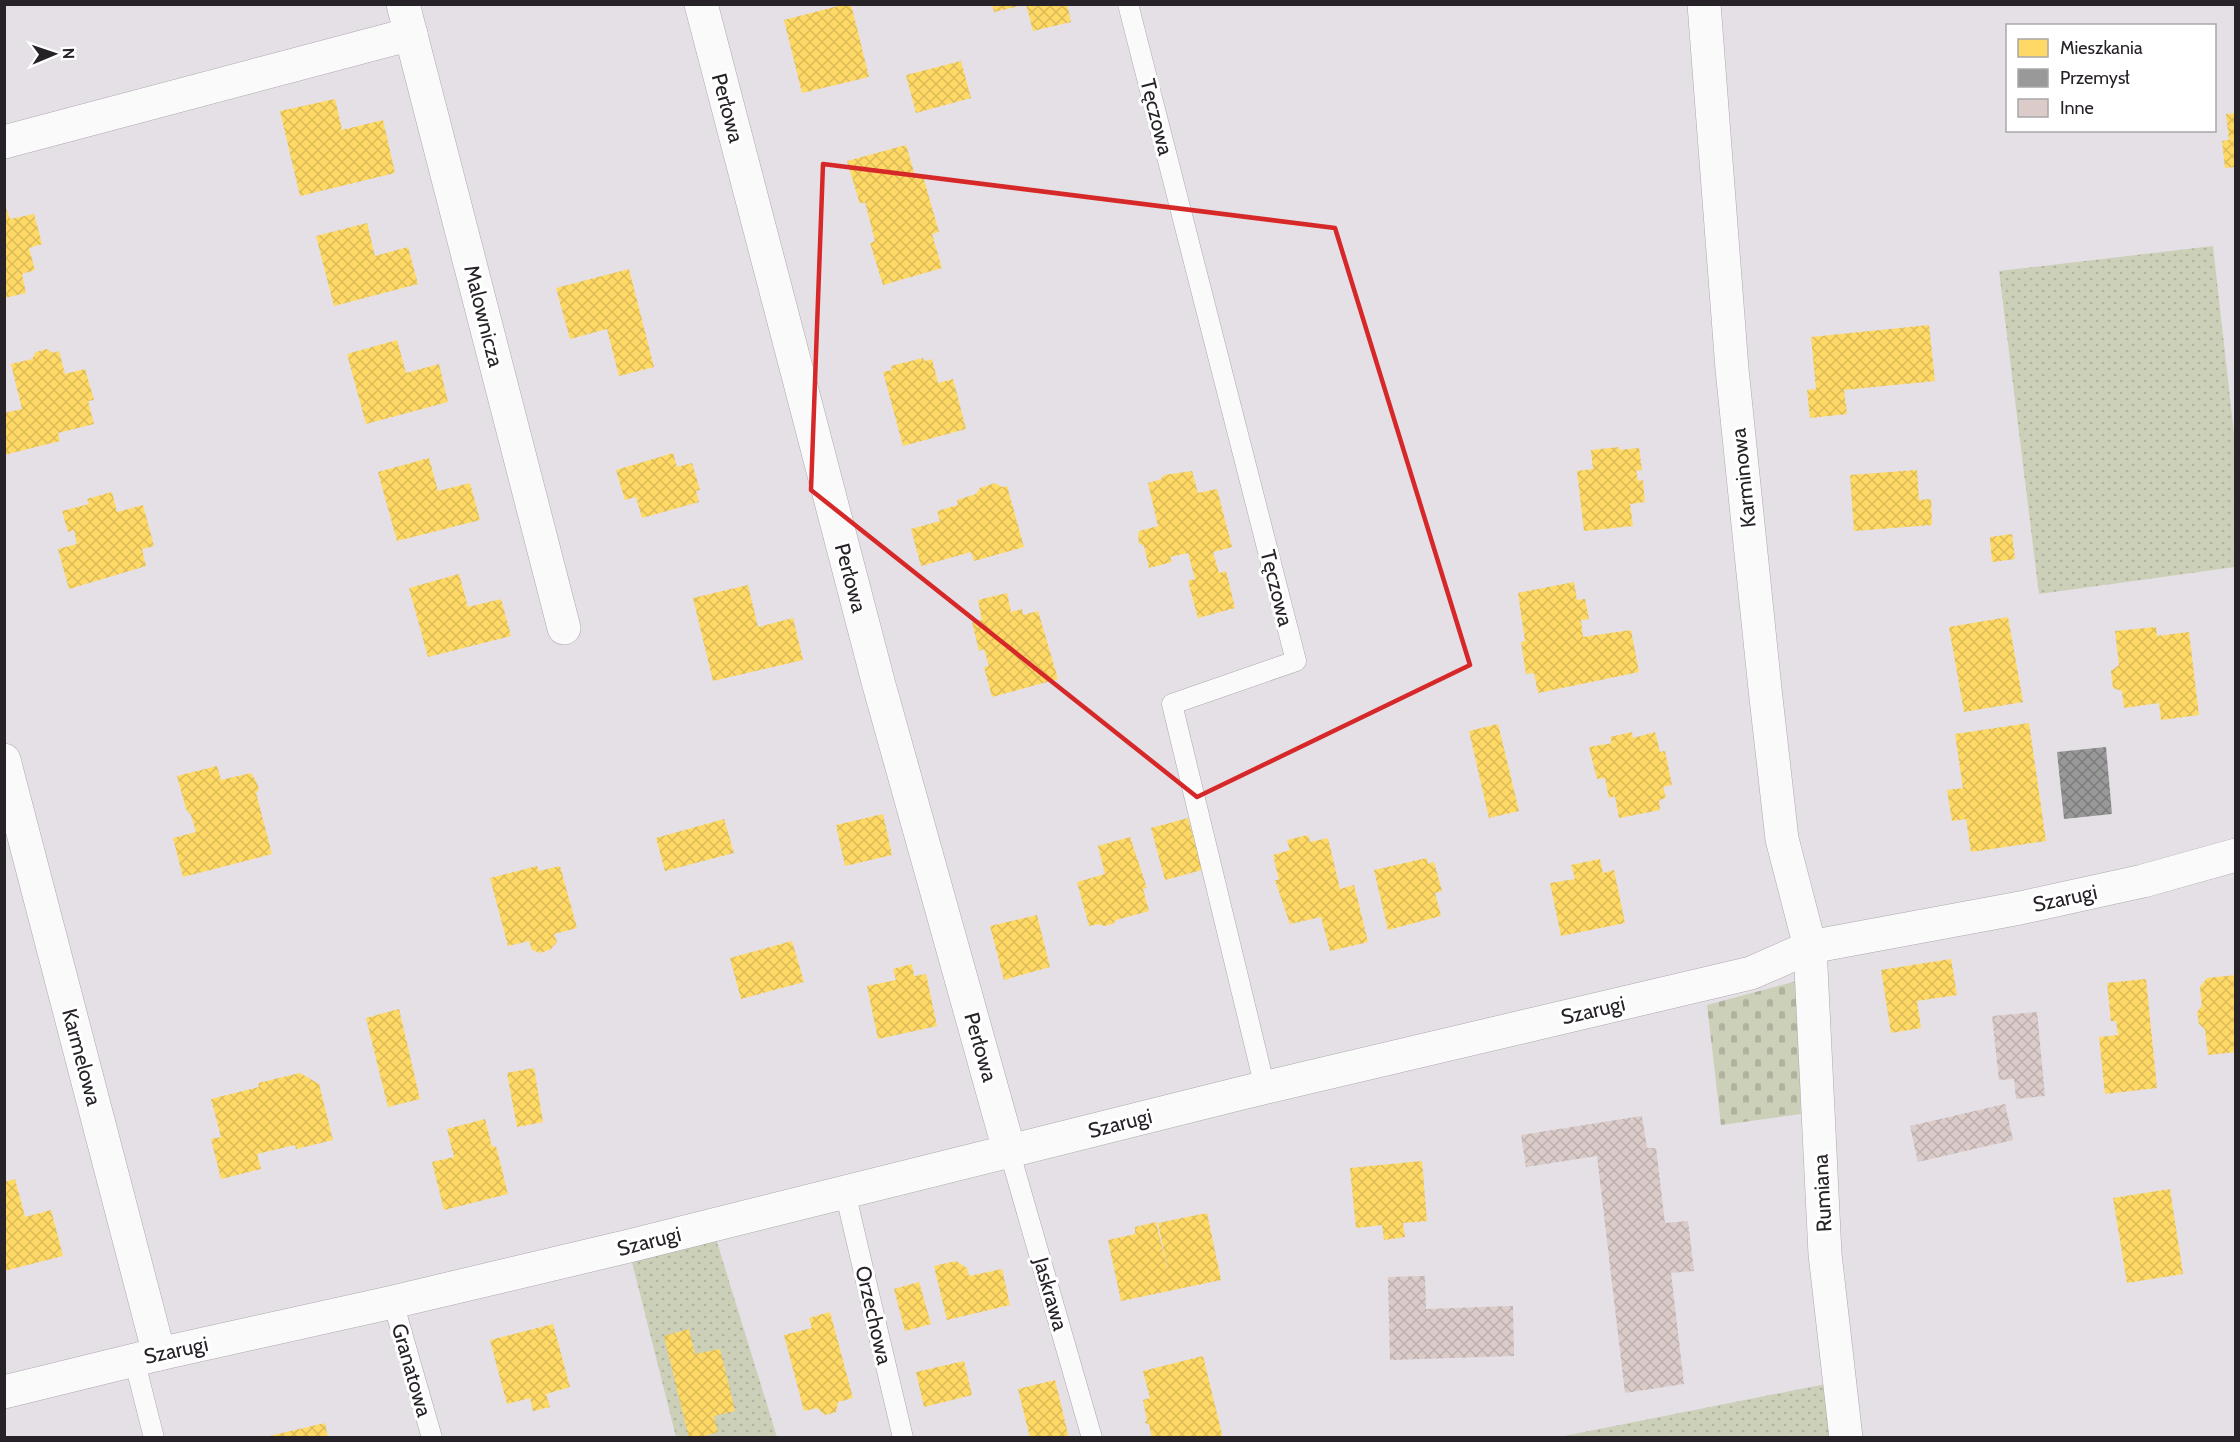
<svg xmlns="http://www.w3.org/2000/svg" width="2240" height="1442" font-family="Cabin,sans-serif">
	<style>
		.green { fill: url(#green-dots) }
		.cemetery { fill: url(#cemetery-stones) }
		.homes { fill: url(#homes-cross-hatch) }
		.industry { fill: url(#industry-cross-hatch) }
		.building { fill: url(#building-cross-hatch) }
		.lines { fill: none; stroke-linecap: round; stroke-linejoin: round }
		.service-casing { stroke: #aca8ad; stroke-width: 21 }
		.minor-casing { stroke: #aca8ad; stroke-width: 34 }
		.service { stroke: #fbfafb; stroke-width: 20 }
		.minor { stroke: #fbfafb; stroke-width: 33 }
		.marked { fill: none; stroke: #d62828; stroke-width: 4.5; stroke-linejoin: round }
		.labels { text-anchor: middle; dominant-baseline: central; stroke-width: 6; stroke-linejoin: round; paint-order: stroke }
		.street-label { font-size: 21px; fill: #272228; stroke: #fff }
	</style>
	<defs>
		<pattern id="green-dots" width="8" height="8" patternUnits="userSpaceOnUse" patternTransform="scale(1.5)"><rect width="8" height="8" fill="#cdd0b8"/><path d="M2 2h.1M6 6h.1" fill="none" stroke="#b0b29e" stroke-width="1.8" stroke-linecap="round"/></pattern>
		<pattern id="cemetery-stones" width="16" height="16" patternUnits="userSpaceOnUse" patternTransform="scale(1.5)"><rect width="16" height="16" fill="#cdd0b8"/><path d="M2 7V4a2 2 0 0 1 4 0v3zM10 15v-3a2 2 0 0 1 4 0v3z" fill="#b0b29e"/></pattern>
		<pattern id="homes-cross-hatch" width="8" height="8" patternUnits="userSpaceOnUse" patternTransform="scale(1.5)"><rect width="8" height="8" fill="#ffd966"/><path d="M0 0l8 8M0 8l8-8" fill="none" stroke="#dbba58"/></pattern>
		<pattern id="industry-cross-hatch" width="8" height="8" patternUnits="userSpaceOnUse" patternTransform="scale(1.5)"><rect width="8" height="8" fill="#999"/><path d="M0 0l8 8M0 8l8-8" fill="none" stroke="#7d7c7d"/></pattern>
		<pattern id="building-cross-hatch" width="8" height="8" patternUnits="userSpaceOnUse" patternTransform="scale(1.5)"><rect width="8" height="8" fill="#dbccc9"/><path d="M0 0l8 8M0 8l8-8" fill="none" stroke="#bcafad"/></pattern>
	</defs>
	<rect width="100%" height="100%" fill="#e5e0e6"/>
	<!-- green -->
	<g class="green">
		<path d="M2213,246L2235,442V567L2039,594L1999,271Z"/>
		<path d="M712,1226L777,1437H676L632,1262Z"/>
		<path d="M1836,1382L1842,1438H1554Z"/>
	</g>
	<!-- cemetery -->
	<path class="cemetery" d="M1797,981L1801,1114L1721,1125L1707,1005Z"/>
	<!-- homes -->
	<g class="homes">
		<path d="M846,4H851L869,77L802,93L784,20Z"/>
		<path d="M992,4H1023V5L994,12Z"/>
		<path d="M1026,4H1067L1071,22L1033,31Z"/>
		<path d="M961,61L971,98L916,113L906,75Z"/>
		<path d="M335,99L342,130L383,120L395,173L300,196L280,111Z"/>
		<path d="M2236,113V167L2225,168L2222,141L2229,140L2226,114Z"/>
		<path d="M906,145L916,179L923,176L939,232L932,234L942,268L883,285L870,243L875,241L865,202L860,204L847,161Z"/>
		<path d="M4,203L10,219L34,214L42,244L29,248L35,270L22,274L26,293L4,298Z"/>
		<path d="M367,223L375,256L408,247L418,284L334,306L316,236Z"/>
		<path d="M629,269L654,367L619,376L607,329L570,339L556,288Z"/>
		<path d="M1929,325L1935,381L1844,390L1847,414L1810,418L1807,390L1816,389L1811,337Z"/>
		<path d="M397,340L406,373L439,364L448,402L366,424L347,354Z"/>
		<path d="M47,349L53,353L59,351L65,374L85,369L94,400L88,401L94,424L58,433L60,441L4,455V413L22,409L11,364L32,359L36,352Z"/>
		<path d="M923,358L924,361L932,359L938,383L953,379L966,429L903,446L883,372L892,370L891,366Z"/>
		<path d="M1619,447V450L1639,448L1642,470L1636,471L1638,481L1643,480L1645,502L1630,504L1633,526L1584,531L1577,471L1593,469L1591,450Z"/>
		<path d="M673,453L677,467L692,463L700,490L696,491L699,502L642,518L636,497L625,500L616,470Z"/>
		<path d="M429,458L438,491L470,483L480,520L397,541L378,472Z"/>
		<path d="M1917,470L1919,500L1931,499L1932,525L1854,531L1850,475Z"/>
		<path d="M1192,471L1198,493L1217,489L1232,547L1213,552L1219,573L1226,571L1235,608L1198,618L1188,581L1195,579L1188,553L1170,557L1172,562L1149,568L1144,546L1139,543L1138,535L1139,531L1158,526L1148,483L1161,479L1164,475Z"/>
		<path d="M995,483L1002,487L1007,486L1024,547L974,561L971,552L921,566L911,529L940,521L937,511L958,505L957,500L976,494L980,488Z"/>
		<path d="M112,492L117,512L143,505L154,546L142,549L146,566L69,589L58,549L77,544L74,530L68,532L62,511L89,504L87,499Z"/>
		<path d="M2012,534L2015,559L1992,562L1990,537Z"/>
		<path d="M459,574L468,607L501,599L511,636L428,657L409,588Z"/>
		<path d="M1574,582L1577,600L1585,599L1589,619L1581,620L1583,637L1631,630L1639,672L1538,693L1534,673L1526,674L1521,642L1525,641L1518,593Z"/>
		<path d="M748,585L758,627L793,618L803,660L713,681L693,598Z"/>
		<path d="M1007,593L1011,612L1022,609L1023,615L1038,611L1058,679L992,697L984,667L989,666L984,649L979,651L972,622L982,620L978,600Z"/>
		<path d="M2008,617L2023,702L1964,712L1949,627Z"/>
		<path d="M2156,627L2157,636L2189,632L2199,715L2161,720L2159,703L2124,708L2122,691L2113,688L2111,671L2119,665L2115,631Z"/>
		<path d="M2029,723L2046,841L1971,852L1966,819L1952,821L1947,790L1963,788L1955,734Z"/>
		<path d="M1498,724L1519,811L1489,818L1469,731Z"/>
		<path d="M1632,732L1633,738L1655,732L1660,752L1665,751L1672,785L1663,787L1666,798L1659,800L1660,810L1619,818L1615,796L1609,798L1605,778L1597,779L1589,747L1612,743L1610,737Z"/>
		<path d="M217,766L221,780L251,773L256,781L259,789L256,793L272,854L183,877L173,838L196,832L191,815L186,809L177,776Z"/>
		<path d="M883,814L892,855L845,866L836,825Z"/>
		<path d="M1188,818L1202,870L1165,880L1151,828Z"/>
		<path d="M724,819L734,853L665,871L656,838Z"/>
		<path d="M1308,835L1310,842L1328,838L1340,889L1354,885L1368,942L1330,951L1321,917L1290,924L1275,880H1279L1273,855L1290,850L1287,840Z"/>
		<path d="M1130,837L1147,888L1143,889L1149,911L1116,920L1113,924L1104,926L1099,924L1089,926L1077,882L1105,874L1098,846Z"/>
		<path d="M1427,858L1428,864L1434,862L1442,891L1435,893L1441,916L1388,930L1374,870Z"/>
		<path d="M1600,859L1603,873L1614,870L1625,923L1561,936L1550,883L1575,879L1571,865Z"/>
		<path d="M537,866L539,871L560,866L577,928L554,934L557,942L551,949L541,953L532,950L529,941L508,946L490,878Z"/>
		<path d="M1037,915L1050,967L1004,980L990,926Z"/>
		<path d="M792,941L804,982L741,999L730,958Z"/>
		<path d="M1951,959L1957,995L1917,1001L1921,1028L1891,1033L1881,970Z"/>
		<path d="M912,964L914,976L926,974L937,1026L878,1039L867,986L896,980L893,969Z"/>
		<path d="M2236,975V1052L2208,1055L2205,1029L2199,1024L2197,1012L2202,1006L2200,987L2207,978Z"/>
		<path d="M2146,979L2157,1088L2105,1094L2099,1037L2118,1035L2116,1021H2111L2107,983Z"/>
		<path d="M399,1009L420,1099L388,1107L366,1018Z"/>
		<path d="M534,1068L543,1122L517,1127L507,1073Z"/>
		<path d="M300,1073L319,1084L333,1140L296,1149L295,1145L257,1154L261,1169L221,1179L211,1139L221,1137L211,1099L259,1087L258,1083Z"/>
		<path d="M485,1119L492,1147L496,1146L508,1194L444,1210L432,1162L454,1157L447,1129Z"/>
		<path d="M1422,1161L1427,1221L1403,1223L1405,1237L1384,1240L1382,1225L1356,1228L1350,1168Z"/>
		<path d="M15,1179L25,1217L51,1210L63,1256L4,1271V1182Z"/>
		<path d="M2170,1189L2183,1274L2127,1283L2113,1198Z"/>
		<path d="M1207,1213L1221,1280L1121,1301L1108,1240L1135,1234V1227L1156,1222L1169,1275L1158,1223Z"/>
		<path d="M956,1261L967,1268L969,1276L1002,1269L1010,1305L947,1320L934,1266Z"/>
		<path d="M919,1282L931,1324L905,1331L894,1289Z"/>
		<path d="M830,1312L853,1398L838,1402L836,1412L825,1415L817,1408L804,1411L784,1335L812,1328L809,1318Z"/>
		<path d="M553,1324L570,1387L546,1394L550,1407L533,1411L530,1398L507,1404L490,1340Z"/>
		<path d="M689,1329L695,1354L720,1349L735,1411L714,1416L718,1432L698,1438H689L664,1336Z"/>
		<path d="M1203,1356L1223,1438H1152L1149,1424L1145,1423L1147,1420L1143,1400L1150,1398L1143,1371Z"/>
		<path d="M964,1361L972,1395L924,1407L916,1372Z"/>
		<path d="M1055,1380L1069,1438H1030L1018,1389Z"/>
		<path d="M325,1423L328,1438H265V1437Z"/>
	</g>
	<!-- industry -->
	<path class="industry" d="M2106,747L2112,814L2064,819L2057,752Z"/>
	<!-- building -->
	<g class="building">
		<path d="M2037,1012L2045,1096L2016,1099L2014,1079L1999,1080L1992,1016Z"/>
		<path d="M2005,1104L2013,1140L1918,1162L1910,1126Z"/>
		<path d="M1642,1116L1647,1148H1656L1665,1223L1688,1221L1694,1271L1671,1273L1684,1384L1625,1393L1597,1156L1526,1167L1521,1135Z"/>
		<path d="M1425,1276L1426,1309L1513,1306L1514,1356L1390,1360L1388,1277Z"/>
	</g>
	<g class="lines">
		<defs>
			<g id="service">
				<path d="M1128,4L1296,661L1172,704L1265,1088"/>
				<path d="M1009,1150L1092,1438"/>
				<path d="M845,1192L903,1438"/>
				<path d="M393,1302L432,1438"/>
				<path d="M134,1359L154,1438"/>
			</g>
			<g id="minor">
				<path d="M403,4L564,628"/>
				<path d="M701,4L879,685L1009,1150"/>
				<path d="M1704,4L1732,369L1765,689L1782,839L1810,947L1825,1254L1846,1438"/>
				<path d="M4,142L411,34"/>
				<path d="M4,760L159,1354"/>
				<path d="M4,1392L159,1354L393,1302L629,1246L1246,1092L1751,973L1810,947L2020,908L2143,881L2236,855"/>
			</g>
		</defs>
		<!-- service casing -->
		<use href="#service" class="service-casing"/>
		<!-- minor casing -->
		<use href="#minor" class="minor-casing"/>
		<!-- service -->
		<use href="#service" class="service"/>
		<!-- minor -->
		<use href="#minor" class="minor"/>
	</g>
	<!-- marked area -->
	<path class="marked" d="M823,164L1335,228L1470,665L1197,797L811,490Z"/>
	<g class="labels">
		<!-- street labels -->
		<g class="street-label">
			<text transform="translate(728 108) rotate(75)">Perłowa</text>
			<text transform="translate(1157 117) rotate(76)">Tęczowa</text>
			<text transform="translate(484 316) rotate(76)">Malownicza</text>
			<text transform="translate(1743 478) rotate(-96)">Karminowa</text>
			<text transform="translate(851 578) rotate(75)">Perłowa</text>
			<text transform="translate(1277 588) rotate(76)">Tęczowa</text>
			<text transform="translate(2065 898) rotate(-12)">Szarugi</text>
			<text transform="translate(1593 1010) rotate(-13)">Szarugi</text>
			<text transform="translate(981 1047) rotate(74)">Perłowa</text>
			<text transform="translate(82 1057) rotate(75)">Karmelowa</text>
			<text transform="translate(1120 1123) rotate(-14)">Szarugi</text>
			<text transform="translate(1822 1193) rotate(-93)">Rumiana</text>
			<text transform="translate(649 1241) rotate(-14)">Szarugi</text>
			<text transform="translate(1051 1294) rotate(74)">Jaskrawa</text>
			<text transform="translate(874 1315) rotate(77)">Orzechowa</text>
			<text transform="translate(176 1350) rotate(-12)">Szarugi</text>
			<text transform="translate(412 1370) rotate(74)">Granatowa</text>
		</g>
	</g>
	<!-- border -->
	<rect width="2240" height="1442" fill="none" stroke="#272228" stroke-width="12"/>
	<!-- legend -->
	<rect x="2006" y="24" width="210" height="108" fill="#ffffff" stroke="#a9a7a9" stroke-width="1.5"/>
	<rect x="2018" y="39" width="30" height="18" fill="#ffd966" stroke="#a9a7a9" stroke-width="1.5"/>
	<text x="2060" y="54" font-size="18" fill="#272228">Mieszkania</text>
	<rect x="2018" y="69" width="30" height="18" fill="#999999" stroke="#a9a7a9" stroke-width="1.5"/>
	<text x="2060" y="84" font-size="18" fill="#272228">Przemysł</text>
	<rect x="2018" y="99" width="30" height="18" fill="#dbccc9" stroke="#a9a7a9" stroke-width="1.5"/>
	<text x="2060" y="114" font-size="18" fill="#272228">Inne</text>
	<!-- north arrow -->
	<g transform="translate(54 54) rotate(88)" stroke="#ffffff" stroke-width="4.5" paint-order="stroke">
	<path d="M0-4.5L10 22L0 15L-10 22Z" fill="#272228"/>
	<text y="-9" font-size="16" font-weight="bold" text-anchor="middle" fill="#272228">N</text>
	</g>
</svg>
